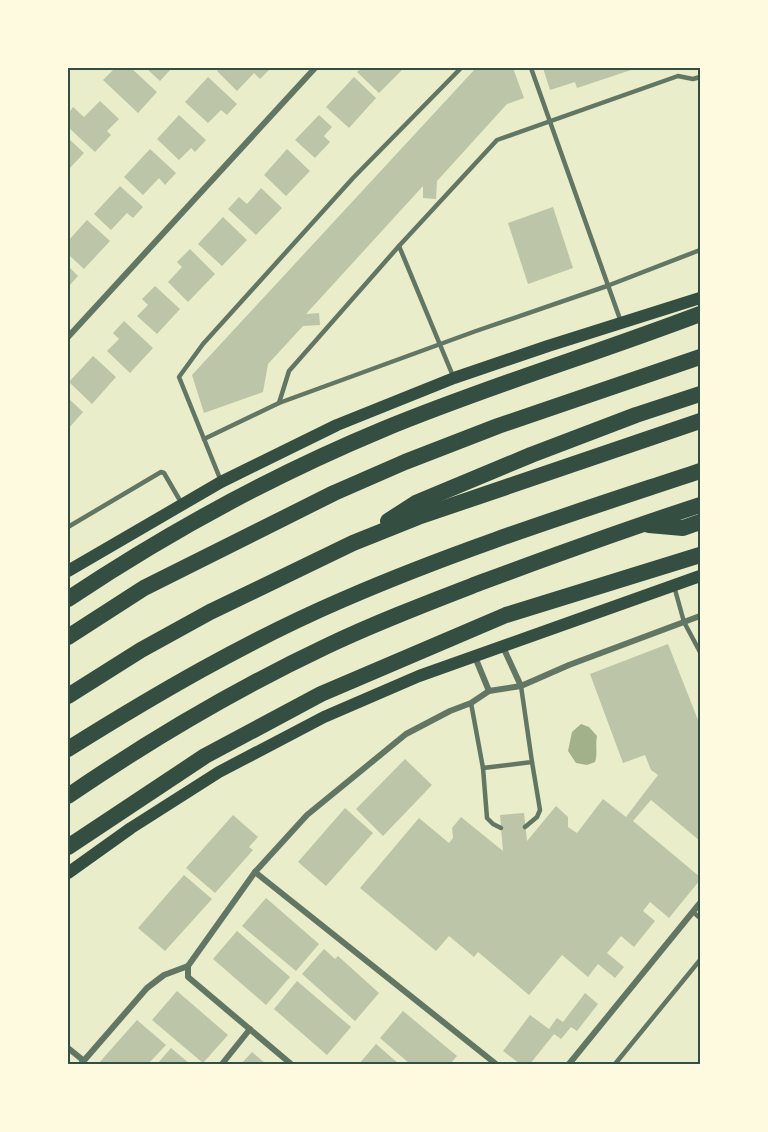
<svg xmlns="http://www.w3.org/2000/svg" width="768" height="1132" font-family="Spectral,serif">
	<style>
		.water { fill: #a3b18a }
		.building { fill: #bcc5a7 }
		.lines { fill: none; stroke-linecap: round; stroke-linejoin: round }
		.service { stroke: #617663; stroke-width: 4.5 }
		.minor { stroke: #617663; stroke-width: 6 }
		.secondary { stroke: #344e41; stroke-width: 12 }
		.motorway { stroke: #344e41; stroke-width: 16 }
		.neatline { fill: none; stroke: #344e41; stroke-width: 2 }
	</style>
	<rect width="100%" height="100%" fill="#e9edc9"/>
	<!-- water -->
	<path class="water" d="M581,724L589,727L597,736C595,745 598,753 595,762L587,765L576,763L568,751L572,732Z"/>
	<!-- building -->
	<g class="building">
		<path d="M115,68H131L157,92L138,113L103,80Z"/>
		<path d="M146,68H169L171,69L160,81Z"/>
		<path d="M221,68H271L260,79L254,73L237,91L217,71Z"/>
		<path d="M362,68H404L379,93L357,72Z"/>
		<path d="M476,68H513L524,98L507,104L437,181L436,199L423,198V186L306,314L319,313L320,325L303,326L268,364L263,392L204,413L192,375Z"/>
		<path d="M543,68H637L577,88L575,82L550,90Z"/>
		<path d="M208,77L237,104L227,115L221,110L208,123L185,102Z"/>
		<path d="M354,77L376,98L349,128L326,107Z"/>
		<path d="M100,101L119,119L107,131L111,135L95,152L68,127V114L73,107L84,117Z"/>
		<path d="M179,115L206,140L195,152L191,148L179,160L157,139Z"/>
		<path d="M319,115L332,127L324,136L330,142L315,158L295,140Z"/>
		<path d="M68,138L84,153L68,170Z"/>
		<path d="M150,149L176,173L165,185L159,178L143,195L124,177Z"/>
		<path d="M287,149L310,171L286,196L264,175Z"/>
		<path d="M120,186L143,207L133,218L127,213L111,230L94,214Z"/>
		<path d="M261,188L282,208L256,235L228,209L239,197L247,204Z"/>
		<path d="M553,207L573,268L528,284L508,223Z"/>
		<path d="M223,217L247,240L222,266L198,244Z"/>
		<path d="M87,220L110,241L84,269L68,254V241Z"/>
		<path d="M190,249L215,274L188,302L168,282L182,267L177,262Z"/>
		<path d="M68,266L78,276L68,287Z"/>
		<path d="M155,286L180,309L157,334L137,316L148,305L142,299Z"/>
		<path d="M124,321L153,348L130,373L107,351L119,339L113,333Z"/>
		<path d="M93,356L116,377L92,404L69,382Z"/>
		<path d="M68,398L83,412L68,429Z"/>
		<path d="M668,644L700,725V841L651,800L633,821L700,877V880L669,918L650,902L643,911L655,921L634,947L621,936L607,953L624,967L615,978L598,964L588,977L562,955L529,995L478,952L474,957L449,936L436,951L360,888L419,818L449,843L453,838L452,828L461,817L503,851L500,815L524,813L527,841L556,806L568,817V827L577,833L603,799L626,817L658,775L651,770L645,755L623,763L590,674Z"/>
		<path d="M405,759L432,785L383,836L356,809Z"/>
		<path d="M345,808L373,833L326,886L298,862Z"/>
		<path d="M233,815L258,837L249,847L253,850L215,893L186,868Z"/>
		<path d="M184,875L212,899L165,951L138,928Z"/>
		<path d="M266,898L319,944L296,971L242,926Z"/>
		<path d="M237,931L290,977L266,1005L213,959Z"/>
		<path d="M324,949L335,959L338,956L379,993L355,1021L302,974Z"/>
		<path d="M297,981L351,1027L327,1055L274,1009Z"/>
		<path d="M177,991L228,1035L203,1063L152,1020Z"/>
		<path d="M585,993L598,1004L577,1031L571,1027L561,1039L554,1034L530,1064H520L503,1051L530,1015L549,1029L557,1018L563,1022Z"/>
		<path d="M403,1011L457,1056L450,1064H410L380,1038Z"/>
		<path d="M137,1020L166,1045L148,1064H98Z"/>
		<path d="M376,1044L399,1064H359Z"/>
		<path d="M171,1048L190,1064H157Z"/>
		<path d="M252,1052L266,1064H241Z"/>
	</g>
	<g class="lines">
		<!-- service -->
		<g class="service">
			<path d="M531,68L621,322"/>
			<path d="M399,246L453,376"/>
			<path d="M279,403L476,331L607,286L700,250"/>
			<path d="M204,439L279,403L289,371L399,246L497,140L678,76L693,79L700,77"/>
			<path d="M221,481L179,377L203,344L353,178L461,68"/>
			<path d="M68,527L161,472L164,473L182,504"/>
			<path d="M674,586L684,622L700,652"/>
			<path d="M471,703L483,768L532,762L521,686"/>
			<path d="M483,768L487,818L493,824L501,828"/>
			<path d="M525,827L537,817L540,810L532,762"/>
			<path d="M693,912L700,918"/>
			<path d="M615,1064L700,960"/>
		</g>
		<!-- minor -->
		<g class="minor">
			<path d="M68,337L315,68"/>
			<path d="M503,647L521,686"/>
			<path d="M475,657L489,691"/>
			<path d="M255,872L496,1064"/>
			<path d="M188,966V977L291,1064"/>
			<path d="M68,1048L84,1061"/>
			<path d="M81,1064L147,988L164,975L188,966L255,872L307,815L406,734L450,711L471,703L489,691L521,686L569,665L700,616"/>
			<path d="M222,1064L250,1029"/>
			<path d="M569,1064L700,903"/>
		</g>
		<!-- secondary -->
		<g class="secondary">
			<path d="M68,571L221,482L337,425L454,378L548,346L700,298"/>
			<path d="M68,873L131,828L219,772L324,717L419,676L700,576"/>
		</g>
		<!-- motorway -->
		<g class="motorway">
			<path d="M388,521L416,503L531,455L636,415L700,394"/>
			<path d="M649,525L683,528L700,522"/>
			<path d="M68,599C167,533 273,475 384,429C488,386 595,354 700,314"/>
			<path d="M68,637L144,588L334,493L405,462L498,426L700,357"/>
			<path d="M68,696L141,650L210,612L353,543L418,517L700,421"/>
			<path d="M68,749C156,694 247,641 342,600C459,549 580,511 700,471"/>
			<path d="M68,796C150,740 236,689 327,646C377,622 430,602 482,582C555,555 627,529 700,505"/>
			<path d="M68,847L205,756L321,694L506,615L700,555"/>
		</g>
	</g>
	<!-- border -->
	<rect width="768" height="1132" fill="none" stroke="#fefae0" stroke-width="138"/>
	<rect x="69" y="69" width="630" height="994" class="neatline"/>
</svg>
